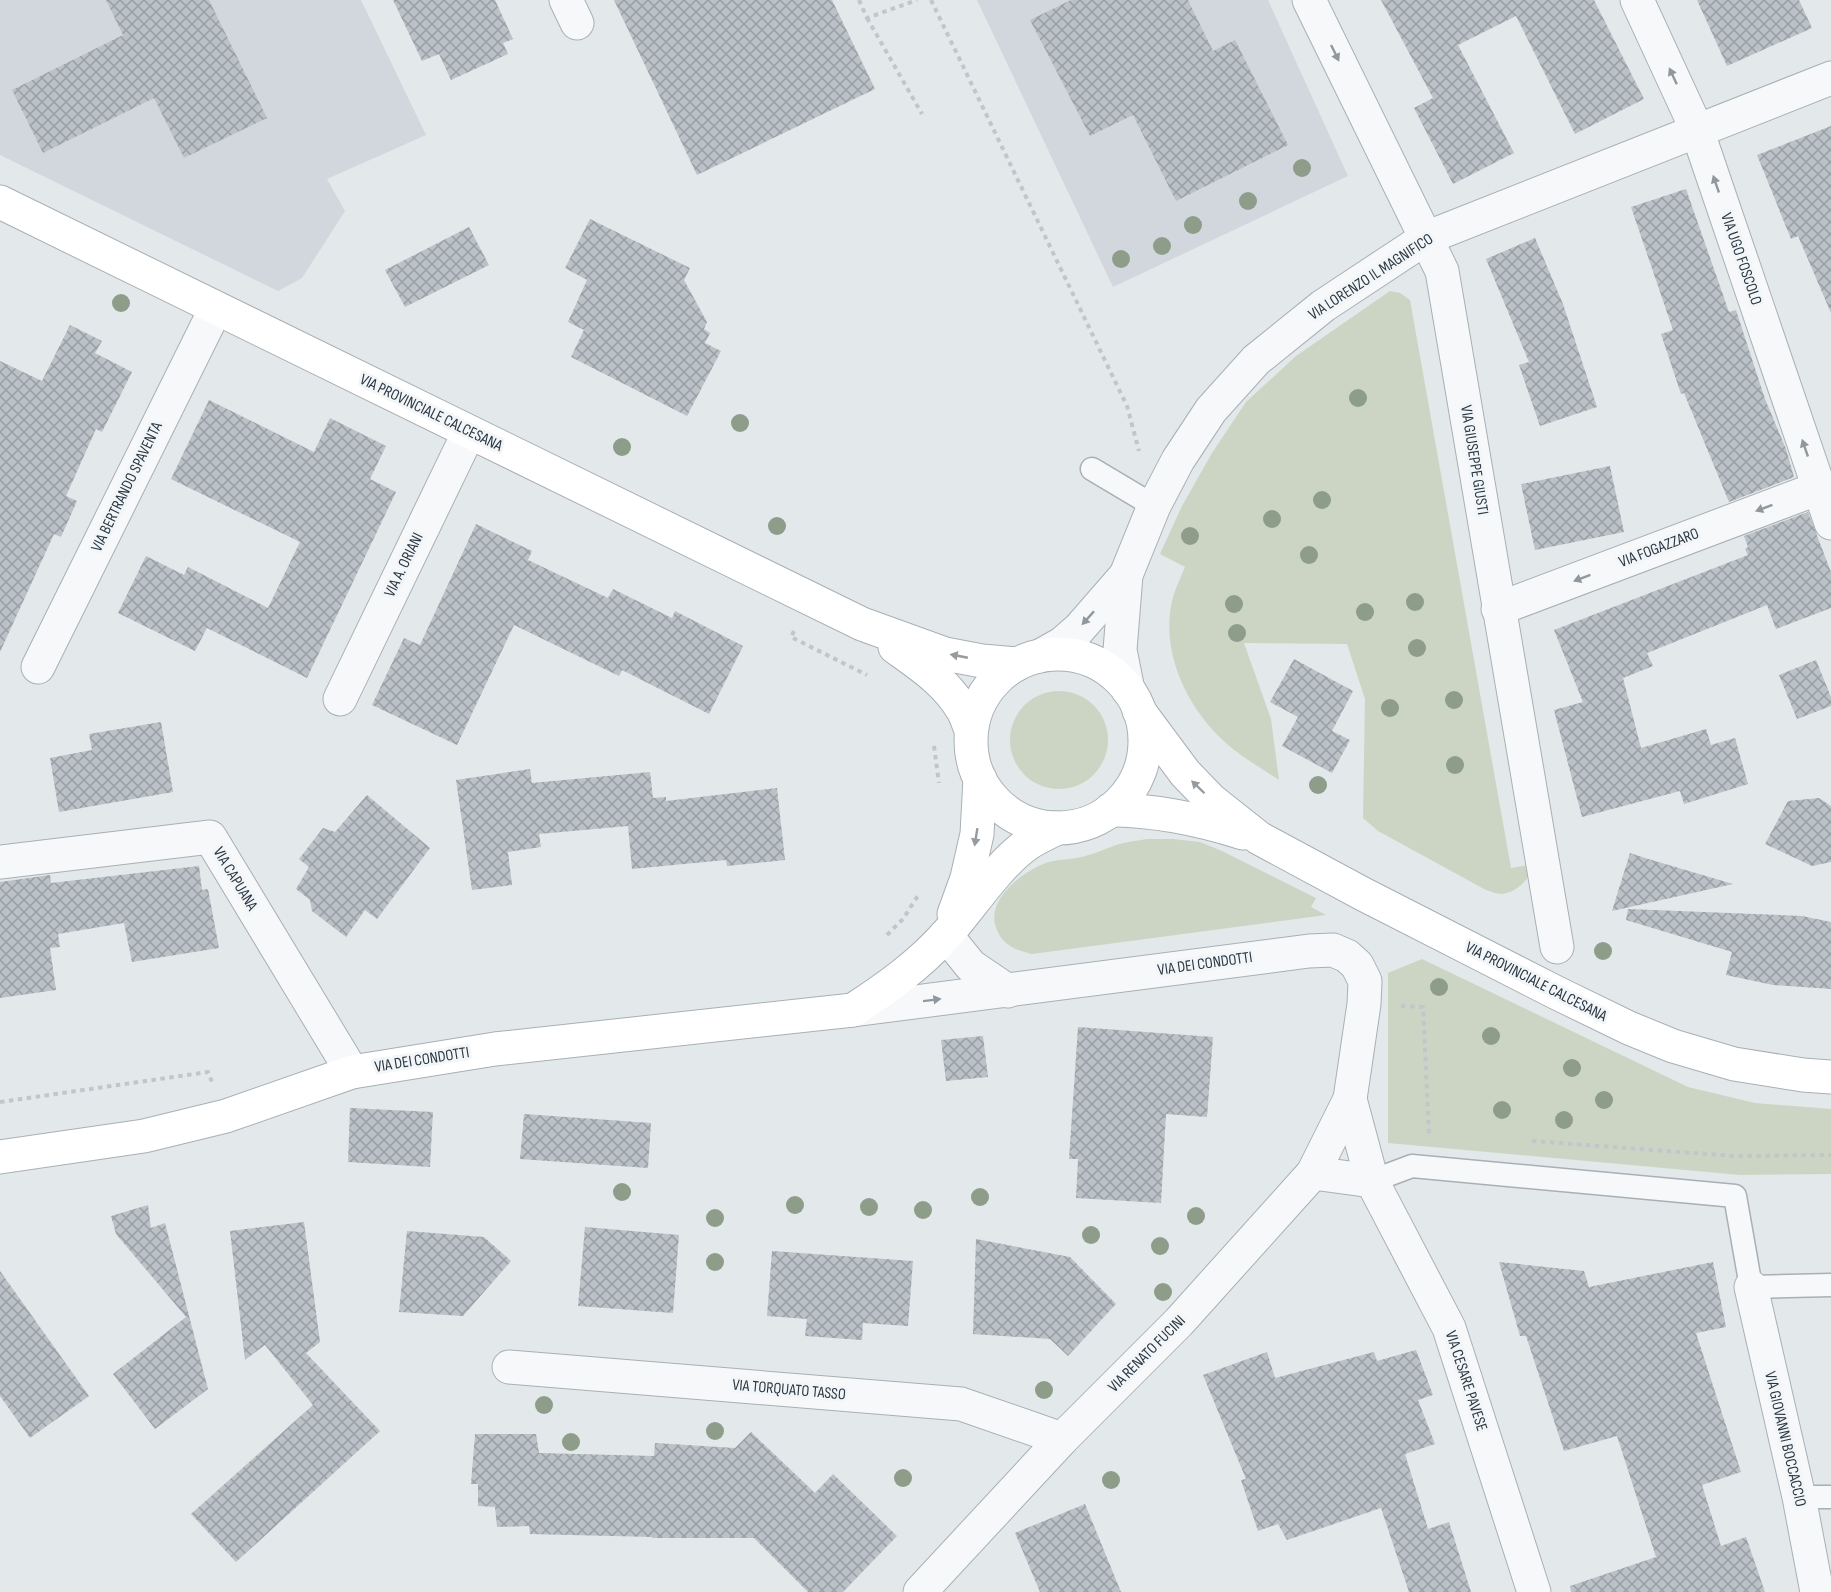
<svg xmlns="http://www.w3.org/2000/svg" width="1831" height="1592" font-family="'Sofia Sans Condensed',sans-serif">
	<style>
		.built { fill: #d1d7dd }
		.green { fill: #ccd5c4 }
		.building { fill: url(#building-cross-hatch) }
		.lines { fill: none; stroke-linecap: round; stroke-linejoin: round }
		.lane-casing { stroke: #a8b0b5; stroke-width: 25 }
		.street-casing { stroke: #a8b0b5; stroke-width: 35 }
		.secondary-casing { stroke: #a8b0b5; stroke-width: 35 }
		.path { stroke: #c1c6ca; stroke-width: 4; stroke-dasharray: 4.5 4.5; stroke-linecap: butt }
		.lane { stroke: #f6f8f9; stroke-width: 22 }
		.street { stroke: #f6f8f9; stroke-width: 33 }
		.secondary { stroke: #fff; stroke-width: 33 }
		.tree { fill: #8d9d89 }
		.oneway { fill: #90989e }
		.oneway2 { fill: #959ca1 }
		.labels { text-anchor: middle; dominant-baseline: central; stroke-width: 6; stroke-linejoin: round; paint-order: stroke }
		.street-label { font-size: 16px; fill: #2b3843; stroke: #f3f6f8 }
	</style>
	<defs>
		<pattern id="building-cross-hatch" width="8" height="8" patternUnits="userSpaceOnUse" patternTransform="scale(1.5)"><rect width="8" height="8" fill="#bac2c8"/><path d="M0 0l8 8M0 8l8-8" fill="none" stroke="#979fa4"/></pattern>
	</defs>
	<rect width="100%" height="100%" fill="#e3e8eb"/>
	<!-- built -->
	<g class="built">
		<path d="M0,0H361L426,135L327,179L345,211L302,278L278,291L0,155Z"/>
		<path d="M977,0H1268L1348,176L1113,287Z"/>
	</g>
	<!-- green -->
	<g class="green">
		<path d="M1390,291L1400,293L1410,300L1511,868L1534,864C1530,879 1517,893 1501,894C1497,894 1490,891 1486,890L1378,831L1363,818L1365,699L1347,644L1244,643L1271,719L1279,780C1264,770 1247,760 1233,749C1190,715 1158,653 1173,597C1176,587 1181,577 1185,567L1160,554L1182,506L1212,453L1246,402L1296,356Z"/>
		<circle cx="1059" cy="740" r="49"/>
		<path d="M1147,839H1173L1200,842L1222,851L1316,898L1311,907L1326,915L1032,954C1014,950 1000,944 995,924C988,896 1029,866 1053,861C1065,859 1077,859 1089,855C1097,853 1104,849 1111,847C1123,842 1135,841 1147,839Z"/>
		<path d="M1422,959L1688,1087L1755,1103L1831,1109V1174L1740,1175L1388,1143V973Z"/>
	</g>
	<!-- building -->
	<g class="building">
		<path d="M106,0H209L267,118L184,158L154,98L43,153L12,90L123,35Z"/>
		<path d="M393,0H495L513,39L503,43L508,54L451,80L439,54L422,61Z"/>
		<path d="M614,0H832L875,89L697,175Z"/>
		<path d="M1071,0H1188L1213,51L1235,40L1288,145L1176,201L1133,115L1090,136L1030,20Z"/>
		<path d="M1381,0H1594L1644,99L1575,134L1516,16L1458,45L1514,153L1453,184L1414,108L1433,98Z"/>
		<path d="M1697,0H1799L1812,28L1727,66Z"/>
		<path d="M1831,126V313L1798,236L1791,239L1757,155Z"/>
		<path d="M1686,189L1729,312L1736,310L1765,399L1786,449L1794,477L1729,502L1684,393L1681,394L1661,334L1673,330L1631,207Z"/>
		<path d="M590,219L690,268L684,280L707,322L704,329L710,333L705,343L721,351L687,416L571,357L584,330L568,322L587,280L565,268Z"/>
		<path d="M469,227L489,265L405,307L385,270Z"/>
		<path d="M1535,238L1563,304L1597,407L1540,426L1519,365L1529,362L1486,259Z"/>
		<path d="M70,325L102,341L95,353L132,372L102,432L96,429L66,496L77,501L61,537L54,534L0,652V361L42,381Z"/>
		<path d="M209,400L314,452L330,418L386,446L370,479L396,492L307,678L207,628L195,651L118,613L146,556L184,575L188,567L268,608L300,542L171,479Z"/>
		<path d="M1610,466L1624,532L1535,550L1521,484Z"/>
		<path d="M1808,512L1831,572V608L1776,629L1767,605L1647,653L1653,666L1623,678L1641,748L1706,729L1711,745L1735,738L1748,784L1684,804L1680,791L1582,817L1554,710L1583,702L1554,630L1748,555L1745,549L1748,547L1744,536Z"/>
		<path d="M476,524L532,551L528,560L608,598L613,589L672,618L675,611L743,646L709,714L622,670L619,676L514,625L457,745L372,705L404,638L420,645Z"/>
		<path d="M1294,659L1353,691L1332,731L1350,740L1332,773L1282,746L1298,717L1270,702Z"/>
		<path d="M1816,660L1831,697V706L1797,719L1779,675Z"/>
		<path d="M161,722L173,792L59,812L50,758L92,750L89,734Z"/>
		<path d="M530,769L532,783L650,772L653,798L666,797V801L777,788L785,860L727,866L726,860L632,869L628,826L539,834L541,847L508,852L512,885L472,890L456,780Z"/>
		<path d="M367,795L430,848L377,919L365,910L346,937L312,911L310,900L296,889L309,867L299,859L323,828L335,832Z"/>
		<path d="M1819,798L1831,806V862L1812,866L1765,844L1788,801Z"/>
		<path d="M1630,853L1645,858L1733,884L1612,911Z"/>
		<path d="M199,866L202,890L208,889L219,948L132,962L124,923L58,934L60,947L50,948L56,990L0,998V882L50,875L51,883Z"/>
		<path d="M1628,909L1802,916L1831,922V989L1773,985L1726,975L1732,952L1626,920Z"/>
		<path d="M1078,1027L1213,1037L1207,1117L1166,1114L1161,1203L1076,1198L1078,1159H1069Z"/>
		<path d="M983,1036L988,1077L946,1081L941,1040Z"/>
		<path d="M350,1108L433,1112L430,1167L348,1162Z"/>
		<path d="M524,1114L651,1123L648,1168L520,1159Z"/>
		<path d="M148,1205L151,1228L165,1223L208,1389L155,1429L113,1374L186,1317L116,1234L111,1216Z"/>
		<path d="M304,1222L320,1342L306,1353L380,1431L236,1562L191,1514L313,1405L265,1345L245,1360L230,1231Z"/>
		<path d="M585,1227L679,1235L673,1313L578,1306Z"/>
		<path d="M407,1231L484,1237L511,1261L463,1316L399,1312Z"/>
		<path d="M976,1239L1070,1257L1116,1304L1068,1356L1050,1339L973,1334Z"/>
		<path d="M772,1251L913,1261L908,1326L863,1323L862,1340L805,1336L807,1319L767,1316Z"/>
		<path d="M1499,1262L1584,1271L1589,1287L1713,1262L1726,1327L1696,1333L1741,1472L1702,1485L1721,1546L1746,1537L1765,1592H1571L1570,1586L1656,1557L1617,1436L1564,1451L1526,1336H1520Z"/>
		<path d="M0,1271L89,1396L30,1438L0,1396Z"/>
		<path d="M1416,1350L1433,1395L1418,1400L1435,1444L1405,1454L1428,1529L1449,1522L1471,1592H1409L1381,1508L1287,1540L1278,1524L1258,1531L1241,1480L1246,1479L1203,1375L1267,1352L1275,1378L1374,1352L1377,1361Z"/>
		<path d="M751,1432L815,1493L833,1474L897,1536L843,1592H808L754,1538H652V1537L530,1534L529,1526L497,1527L495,1507L478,1506V1484H471L475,1434H536L539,1453L654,1456L655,1443L735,1448Z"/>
		<path d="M1085,1504L1121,1592H1040L1015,1533Z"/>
	</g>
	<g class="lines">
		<defs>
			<g id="lane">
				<path d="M1092,469L1154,506"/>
				<path d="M1372,1181L1412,1166L1735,1196L1751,1287L1831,1285"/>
				<path d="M1799,1497H1831"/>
			</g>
			<g id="street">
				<path d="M566,0L577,23"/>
				<path d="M1309,0L1442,271L1557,947"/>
				<path d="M1637,0L1697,130L1831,523"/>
				<path d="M1498,609L1819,488"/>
				<path d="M1040,656L1063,643L1079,629L1126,575"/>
				<path d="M38,667L216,308"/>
				<path d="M1128,690L1120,650L1126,575L1154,506L1178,460L1211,410L1256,360L1323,306L1426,238L1831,78"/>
				<path d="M340,699L469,432"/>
				<path d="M0,862L210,837L352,1072"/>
				<path d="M946,935L971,966L1008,991"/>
				<path d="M853,1010L1309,951L1333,950L1347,956L1357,965L1365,981L1364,1004L1350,1099L1313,1173L1179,1322L1062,1439L920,1592"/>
				<path d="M1350,1099L1372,1181L1449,1328L1534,1592"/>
				<path d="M1313,1173L1372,1181"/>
				<path d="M1751,1287L1799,1497L1817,1592"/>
				<path d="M509,1367L961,1404L1062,1439"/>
			</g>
			<g id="secondary">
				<path d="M0,202L862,624L945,654L982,661L1017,664"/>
				<path d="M895,647C920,665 946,682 962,709C966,715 968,723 971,730"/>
				<circle cx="1058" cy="741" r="87"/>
				<path d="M1139,711L1185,773L1211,800L1259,838L1363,894L1557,993L1629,1028L1673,1046L1734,1064L1803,1075L1831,1077"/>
				<path d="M1110,810C1157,810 1199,819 1243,833"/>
				<path d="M954,914L967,878L977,834L980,779"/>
				<path d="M0,1157L144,1136L226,1116L352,1072L495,1049L853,1010C887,988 919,965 946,935C971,907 999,863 1029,843C1038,837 1048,833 1057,828"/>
			</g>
		</defs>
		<!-- lane casing -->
		<use href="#lane" class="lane-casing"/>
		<!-- street casing -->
		<use href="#street" class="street-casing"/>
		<!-- secondary casing -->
		<use href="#secondary" class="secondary-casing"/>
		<!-- path -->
		<g class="path">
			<path d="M859,0L867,18L917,0"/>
			<path d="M931,0L1127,406L1139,451"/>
			<path d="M867,18L922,114"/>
			<path d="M794,631L791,637L867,675"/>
			<path d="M934,746L939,783"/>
			<path d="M887,935L903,919L919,894"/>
			<path d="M1401,1006L1423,1007L1429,1134H1432"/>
			<path d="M0,1102L208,1072L212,1082"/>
			<path d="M1532,1141L1734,1156L1831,1155"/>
		</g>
		<!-- lane -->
		<use href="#lane" class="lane"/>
		<!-- street -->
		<use href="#street" class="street"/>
		<!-- secondary -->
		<use href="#secondary" class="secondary"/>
	</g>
	<!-- trees -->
	<g class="tree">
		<circle cx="1302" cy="168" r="9"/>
		<circle cx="1248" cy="201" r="9"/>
		<circle cx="1193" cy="225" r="9"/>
		<circle cx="1162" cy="246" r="9"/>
		<circle cx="1121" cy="259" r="9"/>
		<circle cx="121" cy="303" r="9"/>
		<circle cx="1358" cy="398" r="9"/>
		<circle cx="740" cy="423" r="9"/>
		<circle cx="622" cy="447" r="9"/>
		<circle cx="1322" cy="500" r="9"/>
		<circle cx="1272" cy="519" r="9"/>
		<circle cx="777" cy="526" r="9"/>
		<circle cx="1190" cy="536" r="9"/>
		<circle cx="1309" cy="555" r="9"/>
		<circle cx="1415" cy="602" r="9"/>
		<circle cx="1234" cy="604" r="9"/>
		<circle cx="1365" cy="612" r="9"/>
		<circle cx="1237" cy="633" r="9"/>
		<circle cx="1417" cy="648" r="9"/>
		<circle cx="1454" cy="700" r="9"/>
		<circle cx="1390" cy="708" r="9"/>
		<circle cx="1455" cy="765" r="9"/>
		<circle cx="1318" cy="785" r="9"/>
		<circle cx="1603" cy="951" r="9"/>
		<circle cx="1439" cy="987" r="9"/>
		<circle cx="1491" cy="1036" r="9"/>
		<circle cx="1572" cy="1068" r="9"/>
		<circle cx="1604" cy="1100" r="9"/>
		<circle cx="1502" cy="1110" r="9"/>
		<circle cx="1564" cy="1120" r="9"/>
		<circle cx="622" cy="1192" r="9"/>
		<circle cx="980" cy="1197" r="9"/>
		<circle cx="795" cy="1205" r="9"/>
		<circle cx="869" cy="1207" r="9"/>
		<circle cx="923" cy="1210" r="9"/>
		<circle cx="1196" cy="1216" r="9"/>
		<circle cx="715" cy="1218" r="9"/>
		<circle cx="1091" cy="1235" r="9"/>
		<circle cx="1160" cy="1246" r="9"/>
		<circle cx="715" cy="1262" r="9"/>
		<circle cx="1163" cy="1292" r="9"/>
		<circle cx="1044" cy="1390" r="9"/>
		<circle cx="544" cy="1405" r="9"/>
		<circle cx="715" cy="1431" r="9"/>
		<circle cx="571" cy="1442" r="9"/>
		<circle cx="903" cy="1478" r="9"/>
		<circle cx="1111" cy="1480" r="9"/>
	</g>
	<!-- one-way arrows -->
	<defs><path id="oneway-solid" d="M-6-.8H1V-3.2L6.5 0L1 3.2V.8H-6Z" transform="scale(1.5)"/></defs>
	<g class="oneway">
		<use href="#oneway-solid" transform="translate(1335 53) rotate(64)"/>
		<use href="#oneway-solid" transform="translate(1673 76) rotate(-115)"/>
		<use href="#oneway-solid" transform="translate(1716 184) rotate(-109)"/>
		<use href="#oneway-solid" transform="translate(1805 448) rotate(-109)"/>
		<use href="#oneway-solid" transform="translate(1764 508) rotate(159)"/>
		<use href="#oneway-solid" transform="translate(1582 578) rotate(159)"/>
		<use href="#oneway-solid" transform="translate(1088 618) rotate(132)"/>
		<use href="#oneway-solid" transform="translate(932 1000) rotate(-7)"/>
	</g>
	<g class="oneway2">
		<use href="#oneway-solid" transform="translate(959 656) rotate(-169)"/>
		<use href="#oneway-solid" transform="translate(1198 787) rotate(-136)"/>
		<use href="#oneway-solid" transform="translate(976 837) rotate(99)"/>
	</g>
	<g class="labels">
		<!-- street labels -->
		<g class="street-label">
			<text transform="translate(1741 259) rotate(71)">VIA UGO FOSCOLO</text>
			<text transform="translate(1371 277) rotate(-33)">VIA LORENZO IL MAGNIFICO</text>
			<text transform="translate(431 413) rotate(26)">VIA PROVINCIALE CALCESANA</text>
			<text transform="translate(1474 460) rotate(81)">VIA GIUSEPPE GIUSTI</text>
			<text transform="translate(127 487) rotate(-64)">VIA BERTRANDO SPAVENTA</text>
			<text transform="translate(1659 548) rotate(-21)">VIA FOGAZZARO</text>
			<text transform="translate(404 565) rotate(-64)">VIA A. ORIANI</text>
			<text transform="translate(235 879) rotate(59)">VIA CAPUANA</text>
			<text transform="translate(1205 964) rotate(-8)">VIA DEI CONDOTTI</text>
			<text transform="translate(1536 982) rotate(27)">VIA PROVINCIALE CALCESANA</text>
			<text transform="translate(422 1060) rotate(-9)">VIA DEI CONDOTTI</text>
			<text transform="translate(1147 1354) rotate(-45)">VIA RENATO FUCINI</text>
			<text transform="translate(1466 1381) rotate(72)">VIA CESARE PAVESE</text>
			<text transform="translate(789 1390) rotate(5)">VIA TORQUATO TASSO</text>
			<text transform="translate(1785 1439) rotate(77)">VIA GIOVANNI BOCCACCIO</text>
		</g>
	</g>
</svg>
